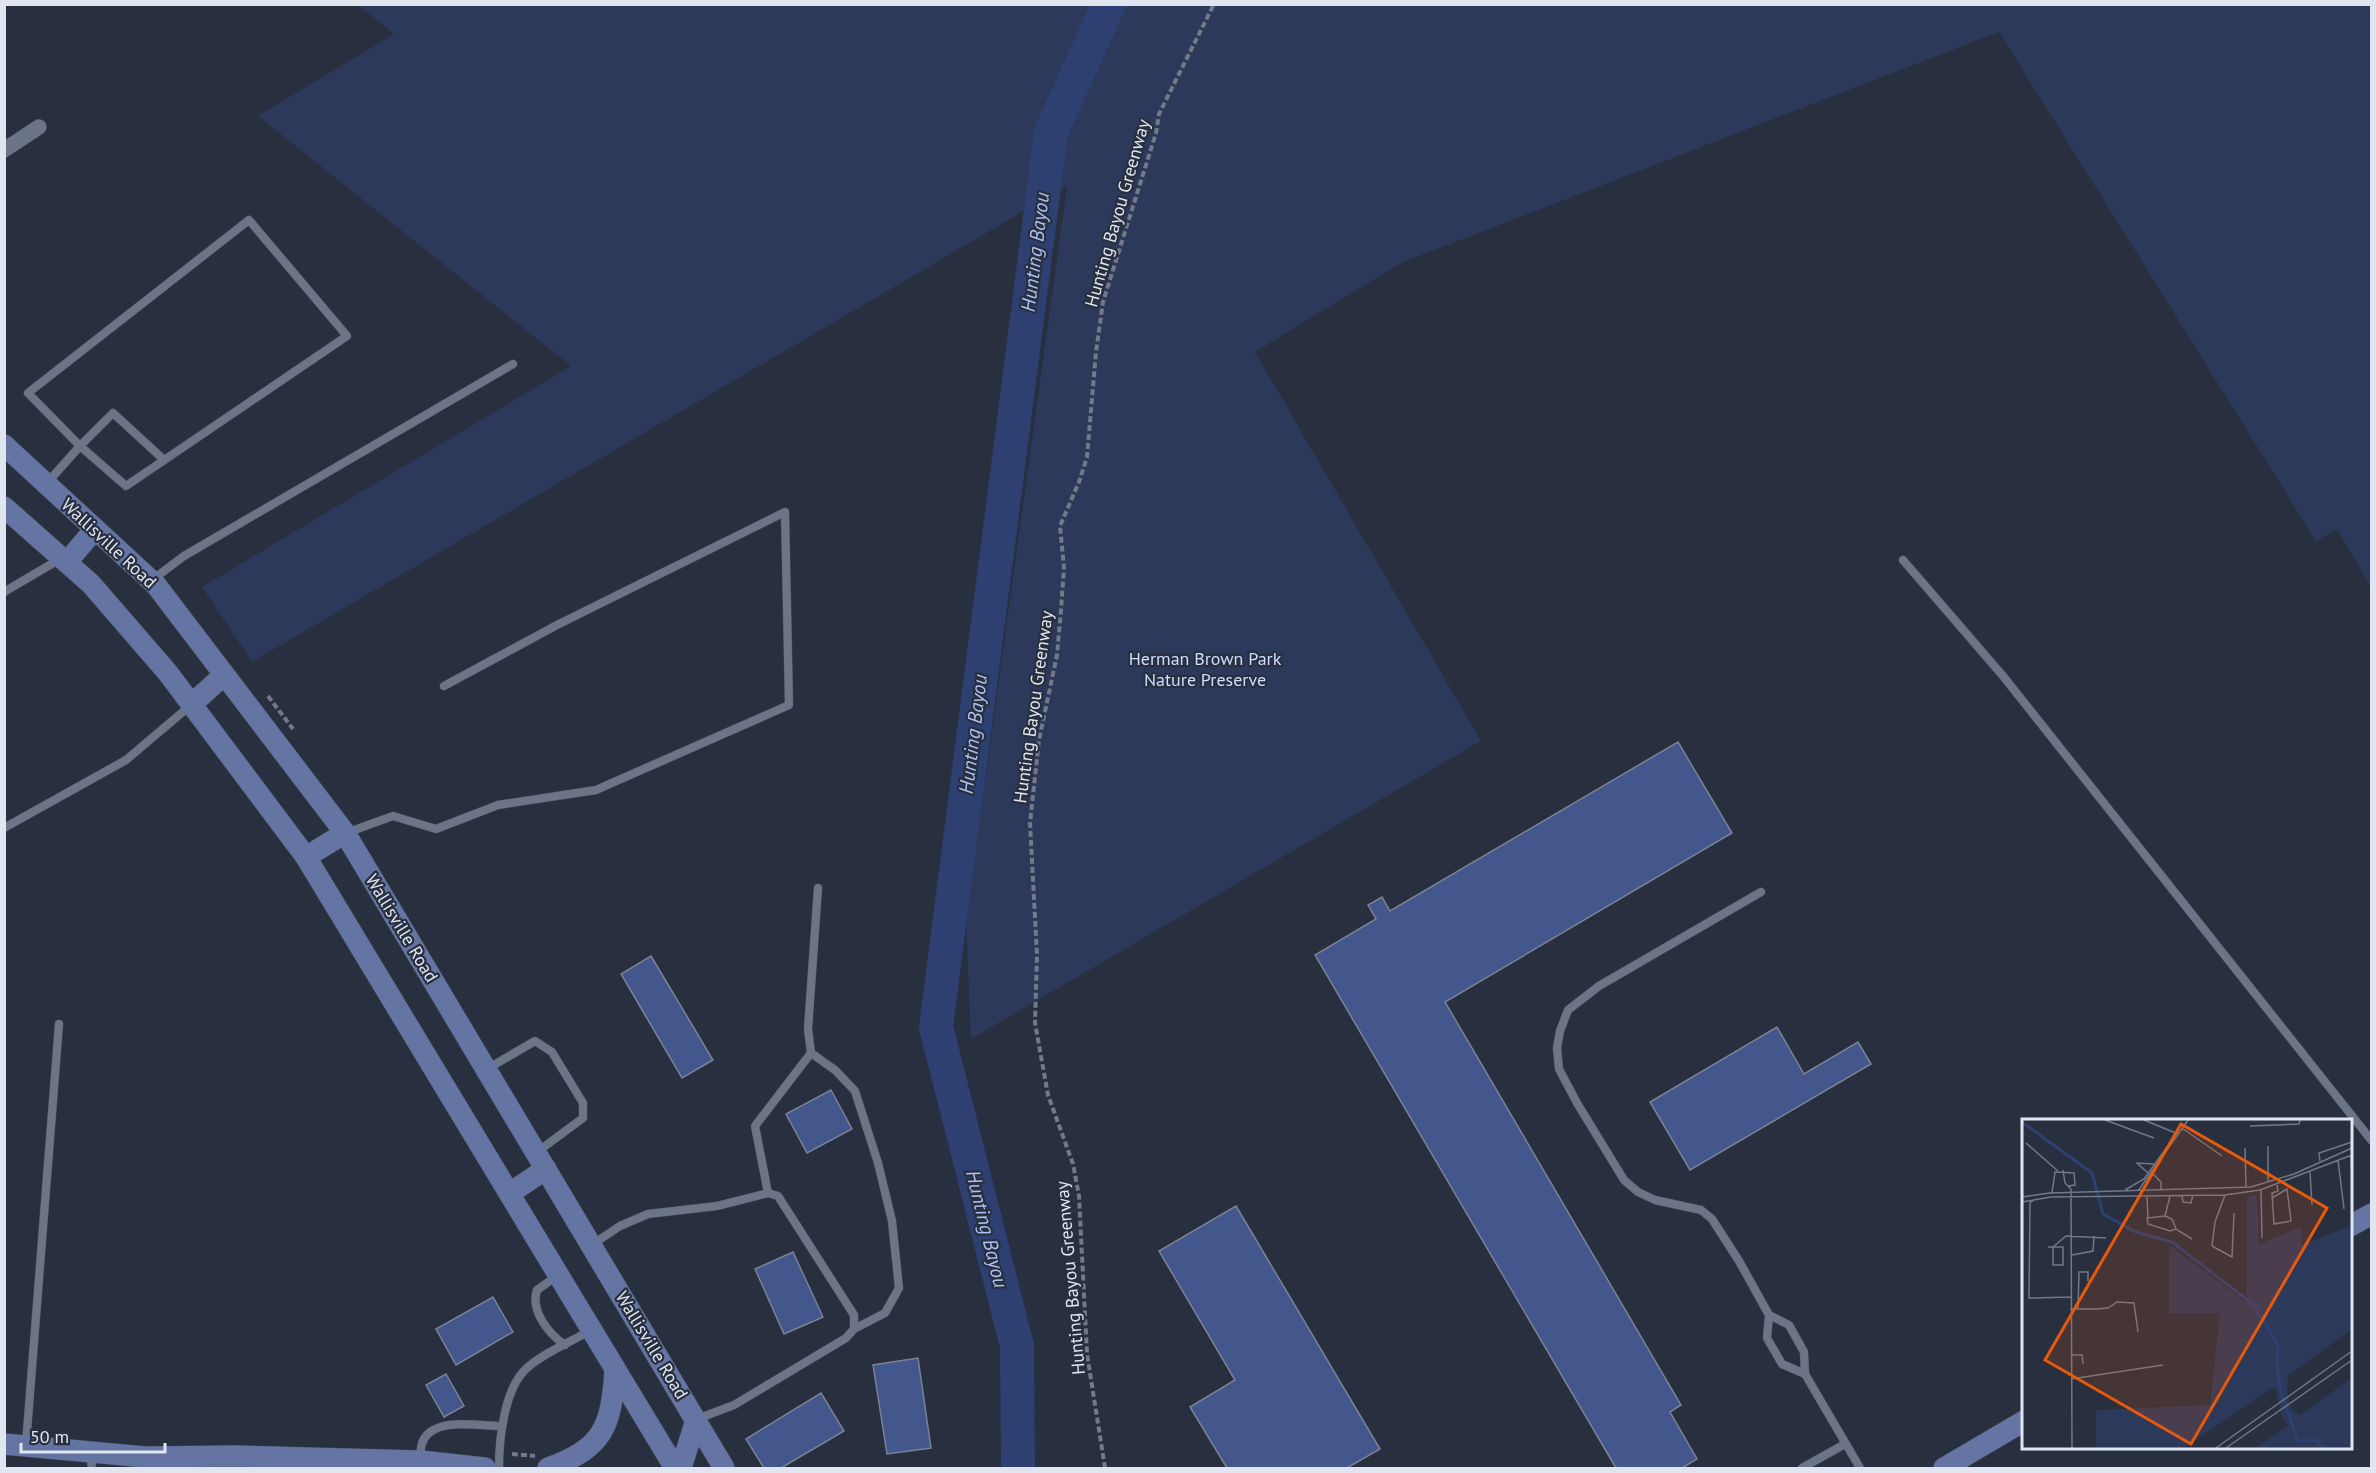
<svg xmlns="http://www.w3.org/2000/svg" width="2376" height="1473" font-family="'PT Sans',sans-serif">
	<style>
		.green { fill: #2d395a }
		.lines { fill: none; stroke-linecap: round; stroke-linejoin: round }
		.river { stroke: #2e4072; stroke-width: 34 }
		.building { fill: #44578c; stroke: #7a8296; stroke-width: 1.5 }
		.lane-casing { stroke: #474d5a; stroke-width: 9 }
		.street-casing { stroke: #474d5a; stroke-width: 16 }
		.secondary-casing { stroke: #474d5a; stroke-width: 22 }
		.path { stroke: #737986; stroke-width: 4; stroke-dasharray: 6 3; stroke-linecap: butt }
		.lane { stroke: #6c7487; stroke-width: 8 }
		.street { stroke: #6c7487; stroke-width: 15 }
		.secondary { stroke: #6475a4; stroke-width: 21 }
		.labels { text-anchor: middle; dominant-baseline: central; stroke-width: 4.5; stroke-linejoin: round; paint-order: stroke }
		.street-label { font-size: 18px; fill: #e0e5ef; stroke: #282f3f }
		.park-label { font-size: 18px; fill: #cfddfe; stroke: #282f3f }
		.water-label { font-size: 20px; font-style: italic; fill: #aec1f1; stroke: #282f3f }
		.inset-river { fill: none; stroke: #2e4072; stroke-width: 3 }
		.inset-road { fill: none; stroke: #727885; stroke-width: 1.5 }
		.view { fill: #e8590c; fill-opacity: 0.15; stroke: #e8590c; stroke-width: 3 }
		.inset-edge { fill: none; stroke: #e0e5ef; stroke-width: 3 }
	</style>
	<rect width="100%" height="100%" fill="#282f3f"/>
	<!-- green -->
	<path class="green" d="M2368,4L2372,6L2371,587L2337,529L2316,541L1999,32L1401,263L1255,352L1481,741L971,1039L966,919L1067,186L252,662L202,587L571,366L258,116L394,34L358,5Z"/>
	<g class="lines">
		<!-- river -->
		<path class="river" d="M1018,1468L1017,1346L936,1027L1051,132L1109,4"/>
	</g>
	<!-- building -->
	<g class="building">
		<path d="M1678,742L1732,833L1445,1002L1681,1405L1670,1412L1697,1459L1682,1468H1616L1315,955L1376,919L1368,905L1382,897L1390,911Z"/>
		<path d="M651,956L713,1060L682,1078L621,974Z"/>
		<path d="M1777,1027L1804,1074L1858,1042L1871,1064L1690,1170L1650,1102Z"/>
		<path d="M831,1090L852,1129L807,1153L786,1114Z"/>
		<path d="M1236,1206L1380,1449L1347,1468H1227L1190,1407L1235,1380L1159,1251Z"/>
		<path d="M793,1252L823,1317L784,1334L755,1269Z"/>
		<path d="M493,1297L513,1332L456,1365L436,1329Z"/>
		<path d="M918,1358L931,1448L887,1454L873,1365Z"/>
		<path d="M446,1374L464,1406L444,1417L426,1385Z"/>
		<path d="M821,1393L844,1431L781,1468H764L746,1439Z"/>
	</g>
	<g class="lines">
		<defs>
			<g id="lane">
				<path d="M47,483L80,446L126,486L347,336L249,220L28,393L80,446L113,413L163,459"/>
				<path d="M1903,560L2003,676L2372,1141"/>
				<path d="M152,580L184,556L513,364"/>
				<path d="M4,592L60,559"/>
				<path d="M4,828L126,760L191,705"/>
				<path d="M346,833L393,816L436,829L498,805L596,790L789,705L785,512L557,625L444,686"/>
				<path d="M818,888L808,1029L811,1053L835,1070L855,1091L878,1163L892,1221L899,1288L885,1313L854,1329"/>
				<path d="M1761,892L1599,986L1568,1010L1560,1031L1557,1048L1559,1069L1577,1103L1624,1180L1638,1192L1655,1200L1701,1210L1712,1219L1739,1261L1769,1315"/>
				<path d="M487,1069L535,1041L552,1052L583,1103V1118L537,1152"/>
				<path d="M768,1193L755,1126L811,1053"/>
				<path d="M593,1244L620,1226L648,1214L717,1206L768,1193L778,1196L854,1315V1329L846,1338L734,1405L697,1419"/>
				<path d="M557,1276L537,1290C530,1311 549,1334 565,1345"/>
				<path d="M1805,1374L1782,1364L1767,1338L1769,1315L1789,1325L1804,1352L1805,1374L1860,1468"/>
				<path d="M26,1444L59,1024"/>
				<path d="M90,1453L92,1468"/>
				<path d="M421,1460C415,1413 472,1426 502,1426"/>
				<path d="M499,1468C499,1440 504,1388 527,1368C543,1353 571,1342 591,1330"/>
				<path d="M1802,1468L1845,1444"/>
			</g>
			<path id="street" d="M4,150L39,127"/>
			<g id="secondary">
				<path d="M4,445L156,585L345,833L724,1468"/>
				<path d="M4,507L91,584L168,673L306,857L675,1468"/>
				<path d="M67,562L95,529"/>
				<path d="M192,704L224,675"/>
				<path d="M306,857L345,833"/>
				<path d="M510,1193L546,1169"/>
				<path d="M2350,1226L2372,1214"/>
				<path d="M4,1444L145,1457L235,1456L421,1461L485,1468"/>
				<path d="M548,1468C603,1448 611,1428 615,1371"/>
				<path d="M681,1468L696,1420"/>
				<path d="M1944,1468L2024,1421"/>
			</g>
		</defs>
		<!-- lane casing -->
		<use href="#lane" class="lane-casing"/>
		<!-- street casing -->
		<use href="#street" class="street-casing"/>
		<!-- secondary casing -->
		<use href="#secondary" class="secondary-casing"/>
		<!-- path -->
		<g class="path">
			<path d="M268,696L293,729"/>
			<path d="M512,1454L535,1456"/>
			<path d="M1105,1468L1087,1354L1079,1196L1073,1164L1048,1095L1035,1023L1037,955L1030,823L1039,740L1057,655L1061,610L1064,568L1060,526L1079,482L1087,457L1096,352L1103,302L1156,133L1159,114L1214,4"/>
		</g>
		<!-- lane -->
		<use href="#lane" class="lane"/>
		<!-- street -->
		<use href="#street" class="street"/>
		<!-- secondary -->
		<use href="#secondary" class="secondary"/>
	</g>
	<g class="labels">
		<!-- street labels -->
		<g class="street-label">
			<text transform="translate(1117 213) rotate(-74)">Hunting Bayou Greenway</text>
			<text transform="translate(109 543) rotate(43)">Wallisville Road</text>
			<text transform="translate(1033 707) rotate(-82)">Hunting Bayou Greenway</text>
			<text transform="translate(402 928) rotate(59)">Wallisville Road</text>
			<text transform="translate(1070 1278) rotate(-95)">Hunting Bayou Greenway</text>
			<text transform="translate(652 1345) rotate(59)">Wallisville Road</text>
		</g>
		<!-- park labels -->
		<g class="park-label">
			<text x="1205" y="658">Herman Brown Park<tspan x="1205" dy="21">Nature Preserve</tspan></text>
		</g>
		<!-- water labels -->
		<g class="water-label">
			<text transform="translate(1035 252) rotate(-83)">Hunting Bayou</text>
			<text transform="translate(973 734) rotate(-83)">Hunting Bayou</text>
			<text transform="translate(987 1229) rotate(76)">Hunting Bayou</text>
		</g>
	</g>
	<!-- overview -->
	<g transform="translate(2022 1119)">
		<rect width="330" height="330" fill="#282f3f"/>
		<path d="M235,76L237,125L279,108L280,126L330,106V210L267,256L265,270L268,288L278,296L330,259V329H234L266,306L259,295L254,270L250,269L162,329H74V291L188,286L198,194H147V126L225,184V77Z" fill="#2d395a"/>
		<path class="inset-river" d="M0,3L70,54L81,95L114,113L150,123L232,186L256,227L255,246L259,273L276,322L294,321L300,329"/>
		<path class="inset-road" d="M83,1L132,19M122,1L156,15M228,7L277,5L278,1M160,9L200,37M4,24L36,52M246,27V62M223,29L224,68M329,36L330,64M316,41L322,90M298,42L297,34L330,23M41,51L43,64L49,70L50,329M288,53L290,86M126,54L115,44L132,45M131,55L139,63V70M103,71L122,60L148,24M239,71L240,119M116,72L166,1M30,74L33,53L52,54L53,66L46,67M203,76L193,103L190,127L210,138L212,94M125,77L126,99L143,97L148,77M160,77L161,83L169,84L171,76M0,78L28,74L229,68L272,55L330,29M250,79L265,70L269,102L252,105L250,74L256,72L255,66M13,80L8,84L7,179L49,178M0,83L29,78L203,76L238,71L330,36M143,97L150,100L154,110M125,98L126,105L148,112L154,110L170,120M26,128H41V146H31V128L44,117L84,119M50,136L71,132L72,117M48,190H74H66M56,190L57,153H66V162M74,190L86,189L95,183L112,184L116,213M49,236H60L61,245M49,260L141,246M194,329L330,232M204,329L330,241"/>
		<path class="view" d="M159,5L305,89L169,325L23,241Z"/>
		<rect width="330" height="330" class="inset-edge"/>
	</g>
	<!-- border -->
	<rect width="2376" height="1473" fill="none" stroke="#e0e5ef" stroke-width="12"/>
	<!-- scale -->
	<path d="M21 1443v9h144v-9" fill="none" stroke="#e0e5ef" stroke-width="3"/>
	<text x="30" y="1443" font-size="18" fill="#e0e5ef" stroke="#282f3f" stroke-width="4.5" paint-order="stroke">50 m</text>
</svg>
